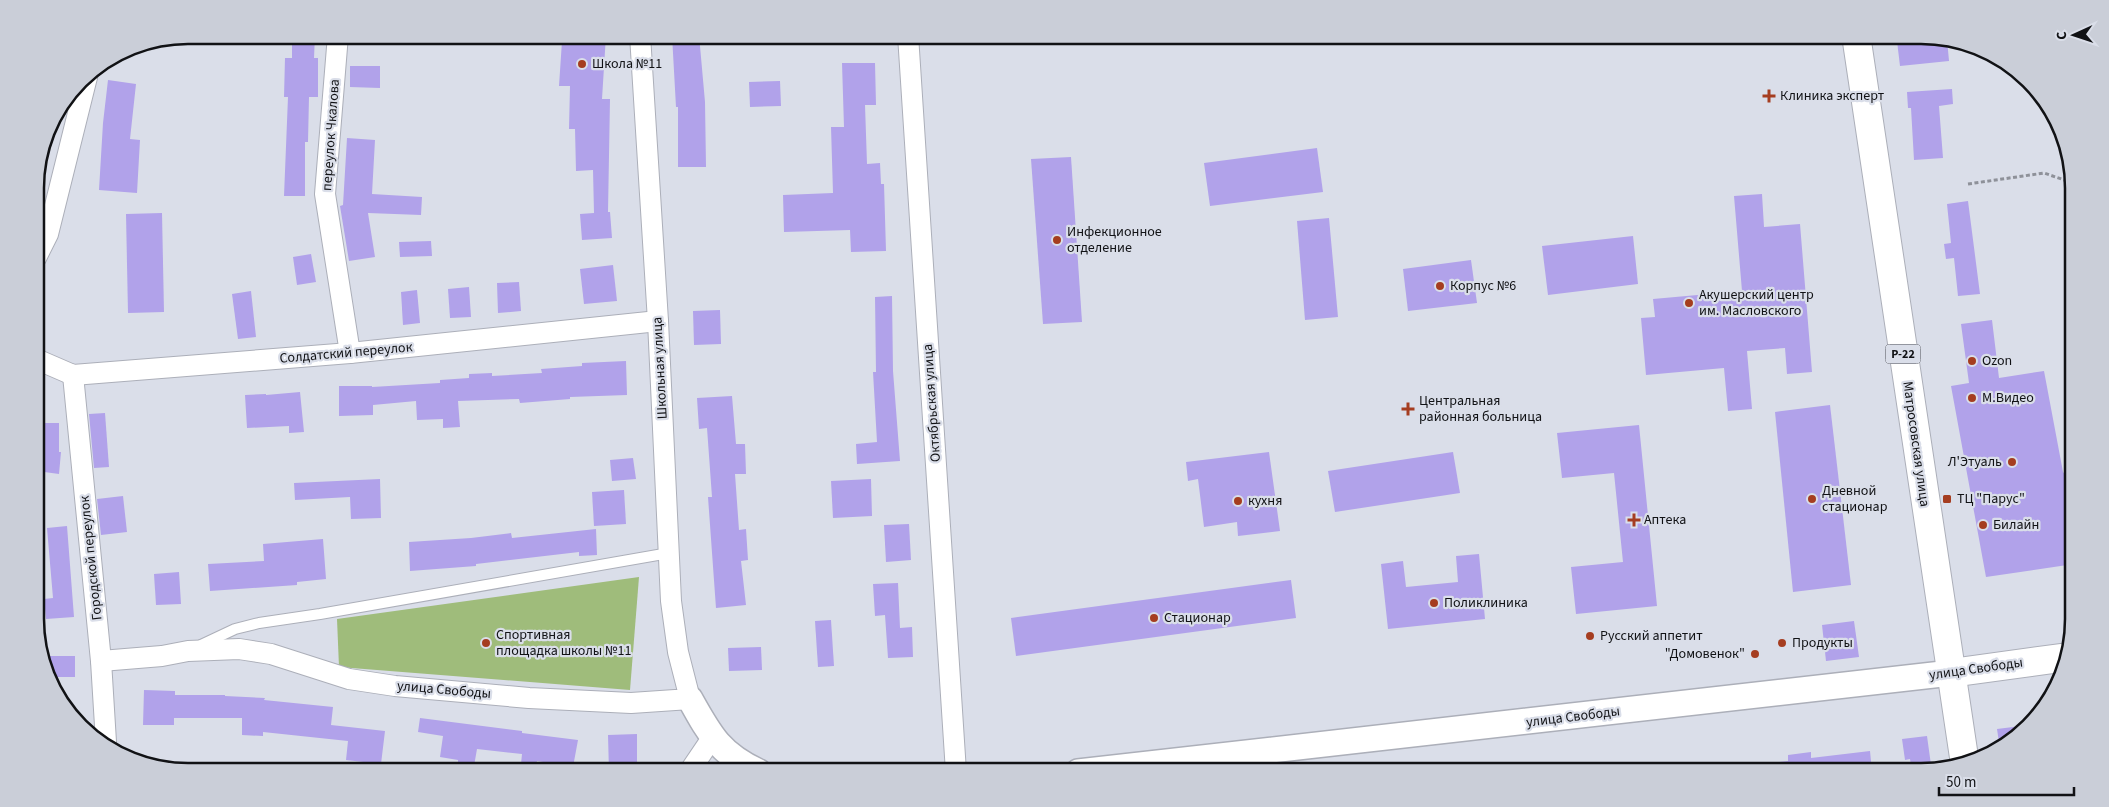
<svg xmlns="http://www.w3.org/2000/svg" width="2109" height="807" font-family="'Source Sans 3',sans-serif">
	<style>
		.green { fill: #9fbc7b }
		.building { fill: #b1a2ea }
		.lines { fill: none; stroke-linecap: round; stroke-linejoin: round }
		.service-casing { stroke: #acafb9; stroke-width: 12 }
		.minor-casing { stroke: #acafb9; stroke-width: 22 }
		.tertiary-casing { stroke: #acafb9; stroke-width: 28 }
		.secondary-casing { stroke: #acafb9; stroke-width: 30 }
		.trunk-casing { stroke: #acafb9; stroke-width: 30 }
		.path { stroke: #8e9199; stroke-width: 3; stroke-dasharray: 4 2.5; stroke-linecap: butt }
		.service { stroke: #fff; stroke-width: 10 }
		.minor { stroke: #fff; stroke-width: 20 }
		.tertiary { stroke: #fff; stroke-width: 25 }
		.secondary { stroke: #fff; stroke-width: 28 }
		.trunk { stroke: #fff; stroke-width: 28 }
		.poi-dot { fill: #a53d20; stroke: #dadee9; stroke-width: 2 }
		.labels { text-anchor: middle; dominant-baseline: central; stroke-width: 4.5; stroke-linejoin: round; paint-order: stroke }
		.shield { fill: #dadee9; stroke: #4d4f55; stroke-width: 1 }
		.shield-label { font-size: 12px; font-weight: bold; fill: #111215 }
		.poi-label { font-size: 14px; fill: #111215; stroke: #dadee9; text-anchor: start }
		.street-label { font-size: 14px; fill: #111215; stroke: #dadee9 }
		.rim { fill: none; stroke: #111215; stroke-width: 2.5 }
	</style>
	<rect width="100%" height="100%" fill="#dadee9"/>
	<!-- green -->
	<g class="green">
		<path d="M2062,129L2073,167V233Z"/>
		<path d="M639,577L630,690L339,667L337,619Z"/>
	</g>
	<!-- building -->
	<g class="building">
		<path d="M292,35H315L314,58H318V97H309L308,142H305V196H284L288,97H284L285,58H292Z"/>
		<path d="M572,35H606L602,99H610L608,212H610L612,238L582,240L580,214L594,213L593,170L576,171L575,129H569L570,86H559L562,41L572,42Z"/>
		<path d="M672,35H699L705,102L706,167H678V107H676Z"/>
		<path d="M1935,37L1947,39L1949,61L1900,66L1897,41Z"/>
		<path d="M842,63H875L876,105H865L867,164L880,163L881,184H884L886,251L851,252L850,230L784,232L783,195L833,193L831,127H844Z"/>
		<path d="M350,66H380V88L350,87Z"/>
		<path d="M108,80L136,84L130,139L140,140L137,193L99,190L103,123Z"/>
		<path d="M780,81L781,106L750,107L749,82Z"/>
		<path d="M1952,89L1953,104L1939,106L1943,158L1914,160L1911,108H1908L1907,92Z"/>
		<path d="M347,138L375,140L372,194L422,197L421,215L368,213L375,257L349,261L340,206L343,205Z"/>
		<path d="M1317,148L1323,192L1210,206L1204,163Z"/>
		<path d="M1071,157L1082,322L1043,324L1031,159Z"/>
		<path d="M1762,194L1764,227L1800,224L1812,372L1787,374L1785,348L1747,351L1752,409L1728,411L1724,368L1646,375L1641,318L1655,317L1653,299L1742,291L1734,196Z"/>
		<path d="M1968,201L1980,294L1958,296L1954,258L1946,259L1944,244L1951,243L1947,204Z"/>
		<path d="M162,213L164,312L128,313L126,214Z"/>
		<path d="M1329,218L1338,317L1305,320L1297,221Z"/>
		<path d="M1633,236L1638,284L1548,295L1542,246Z"/>
		<path d="M431,241L432,256L400,257L399,242Z"/>
		<path d="M311,254L316,282L297,285L293,257Z"/>
		<path d="M1471,260L1477,303L1408,311L1403,269Z"/>
		<path d="M613,265L617,301L584,304L580,269Z"/>
		<path d="M519,282L521,311L498,313L497,283Z"/>
		<path d="M469,287L471,317L450,318L448,289Z"/>
		<path d="M417,290L420,323L403,325L401,292Z"/>
		<path d="M251,291L256,337L238,339L232,294Z"/>
		<path d="M892,296L893,371L900,461L857,464L856,444L877,442L873,372H876L875,297Z"/>
		<path d="M720,310L721,344L694,345L693,311Z"/>
		<path d="M1992,320L1999,378L2044,371L2063,472L2074,485V564L1986,577L1951,386L1969,383L1961,324Z"/>
		<path d="M626,361L627,395L570,397V399L520,403L519,399L458,401L460,427L443,428V419L417,420L416,401L373,405V415L339,416V386H372V387L440,383V380L469,378V374L492,373V376L542,373L541,369L582,366V363Z"/>
		<path d="M300,392L304,432L289,433V426L247,428L245,395L266,394V395Z"/>
		<path d="M732,396L736,444H745L746,474H735L739,530L746,529L748,560L741,561L746,605L716,608L708,497H712L707,428L699,429L697,398Z"/>
		<path d="M1830,405L1851,585L1793,592L1775,412Z"/>
		<path d="M105,413L109,467L94,468L89,414Z"/>
		<path d="M37,423H59V452H61L59,474L37,471Z"/>
		<path d="M1639,425L1657,606L1576,614L1571,567L1623,562L1614,473L1562,478L1557,433Z"/>
		<path d="M1269,452L1280,531L1238,536L1237,522L1204,527L1198,479L1188,481L1186,462Z"/>
		<path d="M1453,452L1460,493L1335,512L1328,471Z"/>
		<path d="M633,458L636,479L612,481L610,460Z"/>
		<path d="M380,479L381,518L351,519L350,497L295,500L294,483Z"/>
		<path d="M871,479L872,516L833,518L831,481Z"/>
		<path d="M624,490L626,524L594,526L592,492Z"/>
		<path d="M123,496L127,532L101,535L97,499Z"/>
		<path d="M909,524L911,560L886,562L884,525Z"/>
		<path d="M67,526L74,617L46,619L44,599L53,598L47,528Z"/>
		<path d="M596,529L597,555L579,556V552L476,564V566L410,571L409,542L471,538L511,533L512,538Z"/>
		<path d="M323,539L326,579L297,582V585L210,591L208,564L264,561L263,544Z"/>
		<path d="M1479,554L1485,619L1388,629L1381,564L1403,561L1406,587L1458,582L1456,556Z"/>
		<path d="M179,572L181,604L156,605L154,574Z"/>
		<path d="M1291,580L1296,618L1016,656L1011,618Z"/>
		<path d="M898,583L900,628L912,627L913,657L888,658L885,615L875,616L873,584Z"/>
		<path d="M831,620L834,666L818,667L815,621Z"/>
		<path d="M1854,621L1859,657L1826,661L1822,625Z"/>
		<path d="M761,647L762,670L729,671L728,648Z"/>
		<path d="M47,656H75V677H52L47,667Z"/>
		<path d="M144,690L175,691V695H225V696L265,698L264,700L333,707L331,725L385,731L381,764L346,760L348,741L263,732V736L242,735V718H174V725H143Z"/>
		<path d="M420,718L522,731V733L578,740L573,767L537,761L536,766L521,764L522,754L477,749L474,766L458,763V760L440,757L443,736L418,732Z"/>
		<path d="M2029,725L2014,740L2000,749L1997,729Z"/>
		<path d="M637,734V764H622V772H609L608,735Z"/>
		<path d="M1927,736L1932,772H1912L1910,759L1905,760L1902,739Z"/>
		<path d="M1870,751L1872,772H1779V762L1788,761V755L1811,752V758Z"/>
	</g>
	<g class="lines">
		<defs>
			<path id="service" d="M201,645L235,629L259,623L320,614L669,553"/>
			<g id="minor">
				<path d="M338,35L325,194L350,353"/>
				<path d="M908,35L956,772"/>
				<path d="M36,258L48,234L88,73"/>
				<path d="M36,359L73,375L350,353L658,321"/>
				<path d="M73,375L101,661L106,742"/>
				<path d="M101,661L162,656L188,651L239,649L271,654L349,679L395,686L529,698L631,703L690,699L678,652L671,601L658,321L640,35"/>
				<path d="M689,772L712,738"/>
			</g>
			<g id="tertiary">
				<path d="M690,699C710,735 720,754 759,772"/>
				<path d="M1078,772L1951,673"/>
			</g>
			<path id="secondary" d="M1951,673L2068,657"/>
			<path id="trunk" d="M1856,35L1965,764"/>
		</defs>
		<!-- service casing -->
		<use href="#service" class="service-casing"/>
		<!-- minor casing -->
		<use href="#minor" class="minor-casing"/>
		<!-- tertiary casing -->
		<use href="#tertiary" class="tertiary-casing"/>
		<!-- secondary casing -->
		<use href="#secondary" class="secondary-casing"/>
		<!-- trunk casing -->
		<use href="#trunk" class="trunk-casing"/>
		<!-- path -->
		<path class="path" d="M1968,184L2044,173L2073,183"/>
		<!-- service -->
		<use href="#service" class="service"/>
		<!-- minor -->
		<use href="#minor" class="minor"/>
		<!-- tertiary -->
		<use href="#tertiary" class="tertiary"/>
		<!-- secondary -->
		<use href="#secondary" class="secondary"/>
		<!-- trunk -->
		<use href="#trunk" class="trunk"/>
	</g>
	<!-- markers -->
	<g class="poi-dot">
		<circle cx="582" cy="64" r="5"/>
		<path d="M1766.5 88.5h5v5h5v5h-5v5h-5v-5h-5v-5h5z"/>
		<circle cx="1057" cy="240" r="5"/>
		<circle cx="1440" cy="286" r="5"/>
		<circle cx="1689" cy="303" r="5"/>
		<circle cx="1972" cy="361" r="5"/>
		<circle cx="1972" cy="398" r="5"/>
		<path d="M1405.5 401.5h5v5h5v5h-5v5h-5v-5h-5v-5h5z"/>
		<circle cx="2012" cy="462" r="5"/>
		<circle cx="1812" cy="499" r="5"/>
		<rect x="1942" y="494" width="10" height="10" rx="2.5"/>
		<circle cx="1238" cy="501" r="5"/>
		<path d="M1631.5 512.5h5v5h5v5h-5v5h-5v-5h-5v-5h5z"/>
		<circle cx="1983" cy="525" r="5"/>
		<circle cx="1434" cy="603" r="5"/>
		<circle cx="1154" cy="618" r="5"/>
		<circle cx="1590" cy="636" r="5"/>
		<circle cx="486" cy="643" r="5"/>
		<circle cx="1782" cy="643" r="5"/>
		<circle cx="1755" cy="654" r="5"/>
	</g>
	<g class="labels">
		<!-- shield labels -->
		<rect class="shield" x="1885.5" y="344.5" width="35" height="19" rx="4"/>
		<g class="shield-label">
			<text x="1903" y="354">Р-22</text>
		</g>
		<!-- poi labels -->
		<g class="poi-label">
			<text x="592" y="64">Школа №11</text>
			<text x="1780" y="96">Клиника эксперт</text>
			<text x="1067" y="232">Инфекционное<tspan x="1067" dy="16">отделение</tspan></text>
			<text x="1450" y="286">Корпус №6</text>
			<text x="1699" y="295">Акушерский центр<tspan x="1699" dy="16">им. Масловского</tspan></text>
			<text x="1982" y="361">Ozon</text>
			<text x="1982" y="398">М.Видео</text>
			<text x="1419" y="401">Центральная<tspan x="1419" dy="16">районная больница</tspan></text>
			<text x="2002" y="462" text-anchor="end">Л'Этуаль</text>
			<text x="1822" y="491">Дневной<tspan x="1822" dy="16">стационар</tspan></text>
			<text x="1957" y="499">ТЦ "Парус"</text>
			<text x="1248" y="501">кухня</text>
			<text x="1644" y="520">Аптека</text>
			<text x="1993" y="525">Билайн</text>
			<text x="1444" y="603">Поликлиника</text>
			<text x="1164" y="618">Стационар</text>
			<text x="496" y="635">Спортивная<tspan x="496" dy="16">площадка школы №11</tspan></text>
			<text x="1600" y="636">Русский аппетит</text>
			<text x="1792" y="643">Продукты</text>
			<text x="1745" y="654" text-anchor="end">"Домовенок"</text>
		</g>
		<!-- street labels -->
		<g class="street-label">
			<text transform="translate(331 135) rotate(-86)">переулок Чкалова</text>
			<text transform="translate(346 353) rotate(-5)">Солдатский переулок</text>
			<text transform="translate(660 368) rotate(-93)">Школьная улица</text>
			<text transform="translate(932 403) rotate(-94)">Октябрьская улица</text>
			<text transform="translate(1916 444) rotate(82)">Матросовская улица</text>
			<text transform="translate(91 558) rotate(-96)">Городской переулок</text>
			<text transform="translate(1976 669) rotate(-8)">улица Свободы</text>
			<text transform="translate(444 690) rotate(5)">улица Свободы</text>
			<text transform="translate(1573 717) rotate(-7)">улица Свободы</text>
		</g>
	</g>
	<!-- crop -->
	<path d="M0 0H2109V807H0ZM188 44H1921A144 144 0 0 1 2065 188V619A144 144 0 0 1 1921 763H188A144 144 0 0 1 44 619V188A144 144 0 0 1 188 44Z" fill="#caced8" fill-rule="evenodd"/>
	<path class="rim" d="M188 44H1921A144 144 0 0 1 2065 188V619A144 144 0 0 1 1921 763H188A144 144 0 0 1 44 619V188A144 144 0 0 1 188 44Z"/>
	<!-- north arrow -->
	<g transform="translate(2074 35) rotate(267)" stroke="#dadee9" stroke-width="4" paint-order="stroke">
	<path d="M0-4L9 19L0 12L-9 19Z" fill="#111215"/>
	<text y="-8" font-size="14" font-weight="bold" text-anchor="middle" fill="#111215">С</text>
	</g>
	<!-- scale -->
	<path d="M1939 787v8h135v-8" fill="none" stroke="#111215" stroke-width="2.5"/>
	<text x="1946" y="787" font-size="15" fill="#111215" stroke="#dadee9" stroke-width="4" paint-order="stroke">50 m</text>
</svg>
